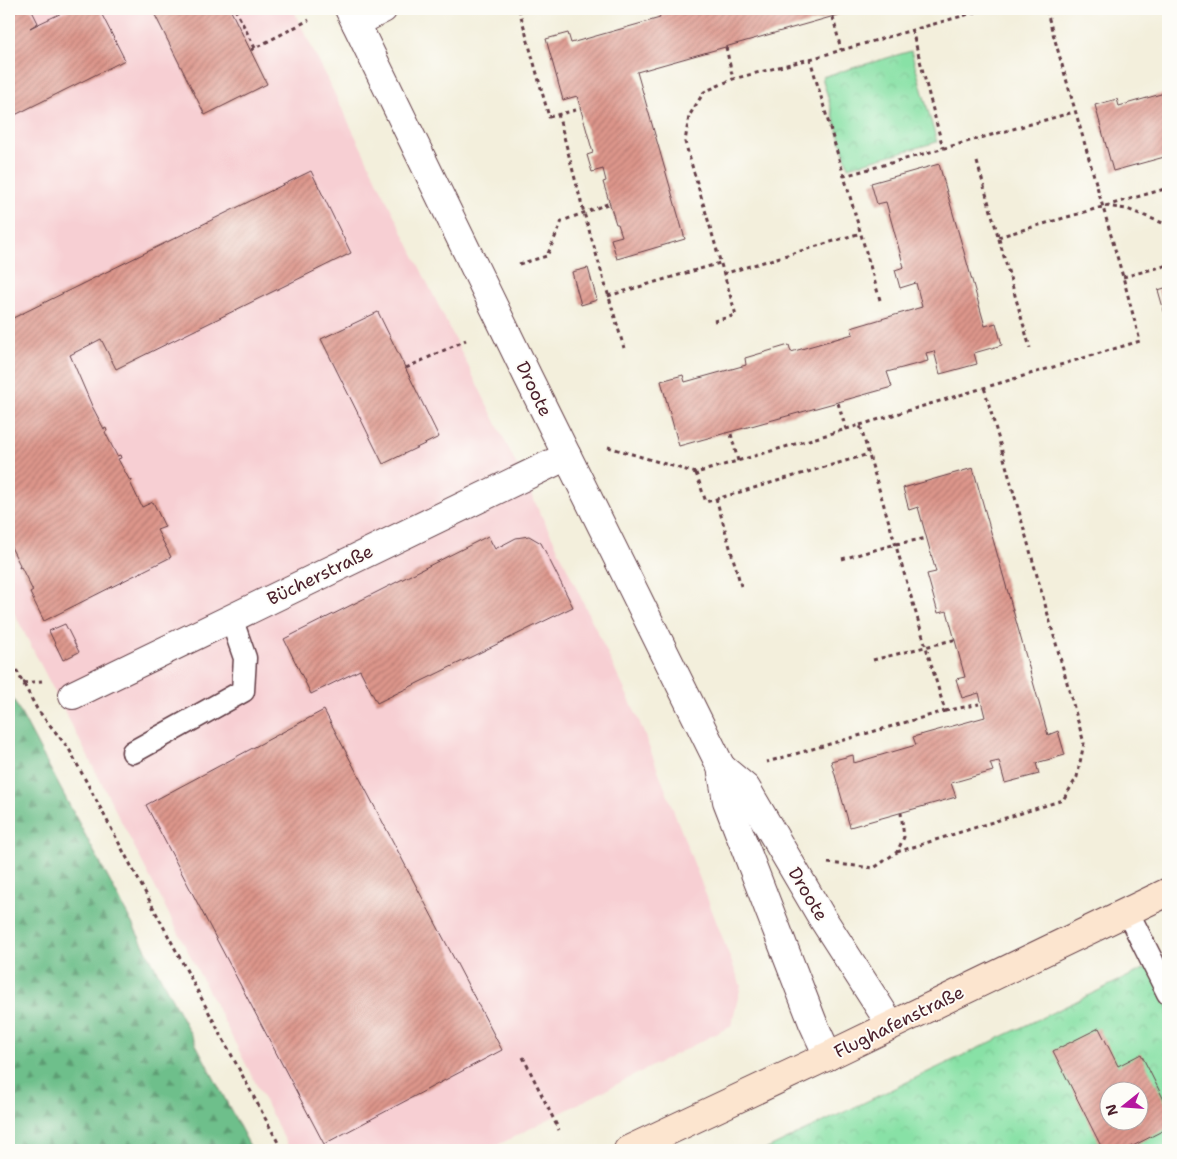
<svg xmlns="http://www.w3.org/2000/svg" width="1177" height="1159" font-family="'Shantell Sans',sans-serif">
	<style>
		.built { fill: #f7cfd3 }
		.forest { fill: url(#forest-firs); stroke: #5c6f5b }
		.park { fill: url(#park-crowns); stroke: #698068; fill-rule: evenodd }
		.building { fill: url(#building-hatch); fill-rule: evenodd }
		.lines { fill: none; stroke-linecap: round; stroke-linejoin: round }
		.service-casing { stroke: #633e46; stroke-width: 25 }
		.minor-casing { stroke: #633e46; stroke-width: 30 }
		.tertiary-casing { stroke: #633e46; stroke-width: 30 }
		.secondary-casing { stroke: #633e46; stroke-width: 30 }
		.path { stroke: #633e46; stroke-width: 3; stroke-dasharray: 4 4; stroke-linecap: butt }
		.service { stroke: #fff; stroke-width: 22 }
		.minor { stroke: #fff; stroke-width: 28 }
		.tertiary { stroke: #fff; stroke-width: 28 }
		.secondary { stroke: #fce5cf; stroke-width: 28 }
		.labels { text-anchor: middle; dominant-baseline: central; stroke-width: 4; stroke-linejoin: round; paint-order: stroke }
		.street-label { font-size: 18px; fill: #4a1f2b; stroke: #fdfcf7 }
	</style>
	<defs>
		<pattern id="forest-firs" width="22" height="20" patternUnits="userSpaceOnUse" patternTransform="scale(1.25)"><rect width="22" height="20" fill="#6ebf8b"/><path d="M5 1l3.5 6h-7zM16 11l3.5 6h-7z" fill="#5c9b72"/></pattern>
		<pattern id="park-crowns" width="20" height="18" patternUnits="userSpaceOnUse" patternTransform="scale(1.25)"><rect width="20" height="18" fill="#88e1a6"/><path d="M2 6a3 3 0 1 1 6 0M12 15a3 3 0 1 1 6 0" fill="none" stroke="#77c18f"/></pattern>
		<pattern id="building-hatch" width="6" height="6" patternUnits="userSpaceOnUse" patternTransform="scale(1.25)"><rect width="6" height="6" fill="#dd968b"/><path d="M-1 1l2-2M0 6l6-6M5 7l2-2" fill="none" stroke="#b57a72"/></pattern>
	</defs>
	<rect width="100%" height="100%" fill="#fdfcf7"/>
	<filter id="ink" filterUnits="userSpaceOnUse"><feTurbulence type="fractalNoise" baseFrequency=".02" numOctaves="2"/><feDisplacementMap in="SourceGraphic" scale="10" xChannelSelector="R" yChannelSelector="G"/><feConvolveMatrix kernelMatrix="1 2 1 2 8 2 1 2 1" color-interpolation-filters="sRGB"/></filter>
	<filter id="wash" filterUnits="userSpaceOnUse"><feTurbulence type="fractalNoise" baseFrequency=".0096" numOctaves="4" result="noise"/><feDisplacementMap in="SourceGraphic" scale="20" xChannelSelector="R" yChannelSelector="G"/><feGaussianBlur stdDeviation="1.12" result="paint"/><feColorMatrix in="noise" values="0 0 0 0 0 0 0 0 0 0 0 0 0 0 0 0 0 1.4 0 .05"/><feComposite in="paint" operator="in"/></filter>
	<g filter="url(#wash)">
		<rect width="100%" height="100%" fill="#f3efdc"/>
		<!-- built -->
		<path class="built" d="M9,9H293L556,545L638,718L741,986L731,1026L488,1150H290L9,603Z"/>
		<!-- forest -->
		<path class="forest" d="M9,691L252,1150H9Z"/>
		<!-- park -->
		<g class="park">
			<path d="M911,51L937,142L848,167L822,77Z"/>
			<path d="M1168,957V1150H765L1154,964ZM1110,1092H1140V1122H1110Z"/>
		</g>
		<g id="blocks">
			<!-- building -->
			<g class="building">
				<path d="M9,9H31L38,23L30,28L70,9H99L125,60L9,118Z"/>
				<path d="M152,9H230L267,84L205,115Z"/>
				<path d="M657,9H859L637,72L685,239L617,259L611,239L622,236L618,224H616L603,182L606,181L603,169L592,172L587,155L593,153L577,96L563,100L546,39L568,33L571,43L660,18Z"/>
				<path d="M1168,92V156L1113,171L1095,105L1117,99L1119,106Z"/>
				<path d="M939,164L985,326L996,323L1002,345L974,353L977,364L940,374L934,351L926,353L928,361L887,372L892,387L679,446L661,381L683,375L685,382L746,365L745,358L789,345L791,352L853,334L851,328L922,307L916,283L900,288L895,270L904,267L886,202L877,204L871,183Z"/>
				<path d="M311,171L351,253L116,369L101,339L70,355L92,406L104,429L106,428L107,431L105,432L117,456L120,455L121,458L118,459L130,481L132,479V481L130,482L142,507L153,502L165,527L157,530L171,557L44,621L30,593L33,591L21,567L19,568L20,565L9,543V320Z"/>
				<path d="M588,268L597,300L581,305L572,272Z"/>
				<path d="M1168,287V325L1158,290Z"/>
				<path d="M378,312L439,437L383,464L321,339Z"/>
				<path d="M973,468L1048,735L1058,731L1065,755L1036,763L1039,774L1005,783L999,761L990,763L993,771L951,783L956,797L850,827L831,761L853,755L854,763L916,745L913,737L985,717L979,693L962,698L956,679L965,677L947,611L938,613L927,574L936,572L918,507L909,510L903,488Z"/>
				<path d="M488,536L495,549L516,538L529,536L541,543L573,607L377,703L360,670L311,694L284,639Z"/>
				<path d="M65,624L79,652L63,660L49,631Z"/>
				<path d="M324,710L502,1050L324,1144L146,805Z"/>
				<path d="M1099,1028L1118,1066L1141,1054L1168,1108V1128L1125,1150H1103L1053,1051ZM1110,1092H1140V1122H1110Z"/>
			</g>
		</g>
	</g>
	<g filter="url(#ink)">
		<use href="#blocks" fill-opacity="0" stroke="#633e46" stroke-width="1"/>
		<g class="lines">
			<defs>
				<g id="service">
					<path d="M133,752L243,691L245,658L231,618"/>
					<path d="M1127,911L1168,993"/>
				</g>
				<g id="minor">
					<path d="M356,23L383,9"/>
					<path d="M73,695L567,456"/>
				</g>
				<g id="tertiary">
					<path d="M349,9L528,377L721,767L727,801L813,1023L828,1056"/>
					<path d="M721,767L746,788L821,916L891,1025"/>
				</g>
				<path id="secondary" d="M628,1150L828,1056L1168,892"/>
			</defs>
			<!-- service casing -->
			<use href="#service" class="service-casing"/>
			<!-- minor casing -->
			<use href="#minor" class="minor-casing"/>
			<!-- tertiary casing -->
			<use href="#tertiary" class="tertiary-casing"/>
			<!-- secondary casing -->
			<use href="#secondary" class="secondary-casing"/>
			<!-- path -->
			<g class="path">
				<path d="M235,9L255,48"/>
				<path d="M519,9L549,117L580,109"/>
				<path d="M833,17L841,50"/>
				<path d="M912,30L943,148"/>
				<path d="M726,47L733,79"/>
				<path d="M251,50L309,20"/>
				<path d="M810,59L987,9"/>
				<path d="M558,114L584,213L624,348"/>
				<path d="M1166,157L1168,168"/>
				<path d="M977,162L1030,348"/>
				<path d="M1105,206L1127,209L1168,225"/>
				<path d="M998,237L1168,188"/>
				<path d="M519,264L547,256L562,221L610,203"/>
				<path d="M723,274L861,233"/>
				<path d="M1123,277L1168,265"/>
				<path d="M608,296L720,263"/>
				<path d="M880,300L844,176L1074,112"/>
				<path d="M714,321L736,315L685,142L689,116L704,92L733,79L810,59L844,176"/>
				<path d="M406,368L466,340"/>
				<path d="M838,403L846,429"/>
				<path d="M860,425L1140,341L1123,277L1046,9"/>
				<path d="M731,434L738,461"/>
				<path d="M608,447L696,473L860,425L945,711L767,762"/>
				<path d="M696,473L706,502L869,454"/>
				<path d="M716,498L741,586"/>
				<path d="M842,559L896,544L927,538"/>
				<path d="M9,656L37,709L69,749L282,1150"/>
				<path d="M873,660L957,639"/>
				<path d="M23,683L42,681"/>
				<path d="M945,711L979,704"/>
				<path d="M897,852L1063,800L1077,777L1084,743L984,387"/>
				<path d="M828,863L874,868L897,852L904,837L901,813"/>
				<path d="M523,1057L559,1130"/>
			</g>
			<!-- service -->
			<use href="#service" class="service"/>
			<!-- minor -->
			<use href="#minor" class="minor"/>
			<!-- tertiary -->
			<use href="#tertiary" class="tertiary"/>
			<!-- secondary -->
			<use href="#secondary" class="secondary"/>
		</g>
	</g>
	<g class="labels">
		<!-- street labels -->
		<g class="street-label">
			<text transform="translate(534 389) rotate(64)">Droote</text>
			<text transform="translate(320 575) rotate(-26)">Bücherstraße</text>
			<text transform="translate(808 894) rotate(59)">Droote</text>
			<text transform="translate(899 1022) rotate(-26)">Flughafenstraße</text>
		</g>
	</g>
	<!-- margin -->
	<rect width="1177" height="1159" fill="none" stroke="#fdfcf7" stroke-width="30"/>
	<!-- north arrow -->
	<g transform="translate(1124 1106) rotate(253)"><circle r="24" fill="#fdfcf7" stroke="#b5a4a5"/>
	<path d="M0-4L9 19L0 12L-9 19Z" fill="#b5179e"/>
	<text y="-8" font-size="14" font-weight="bold" text-anchor="middle" fill="#4a1f2b">N</text>
	</g>
</svg>
